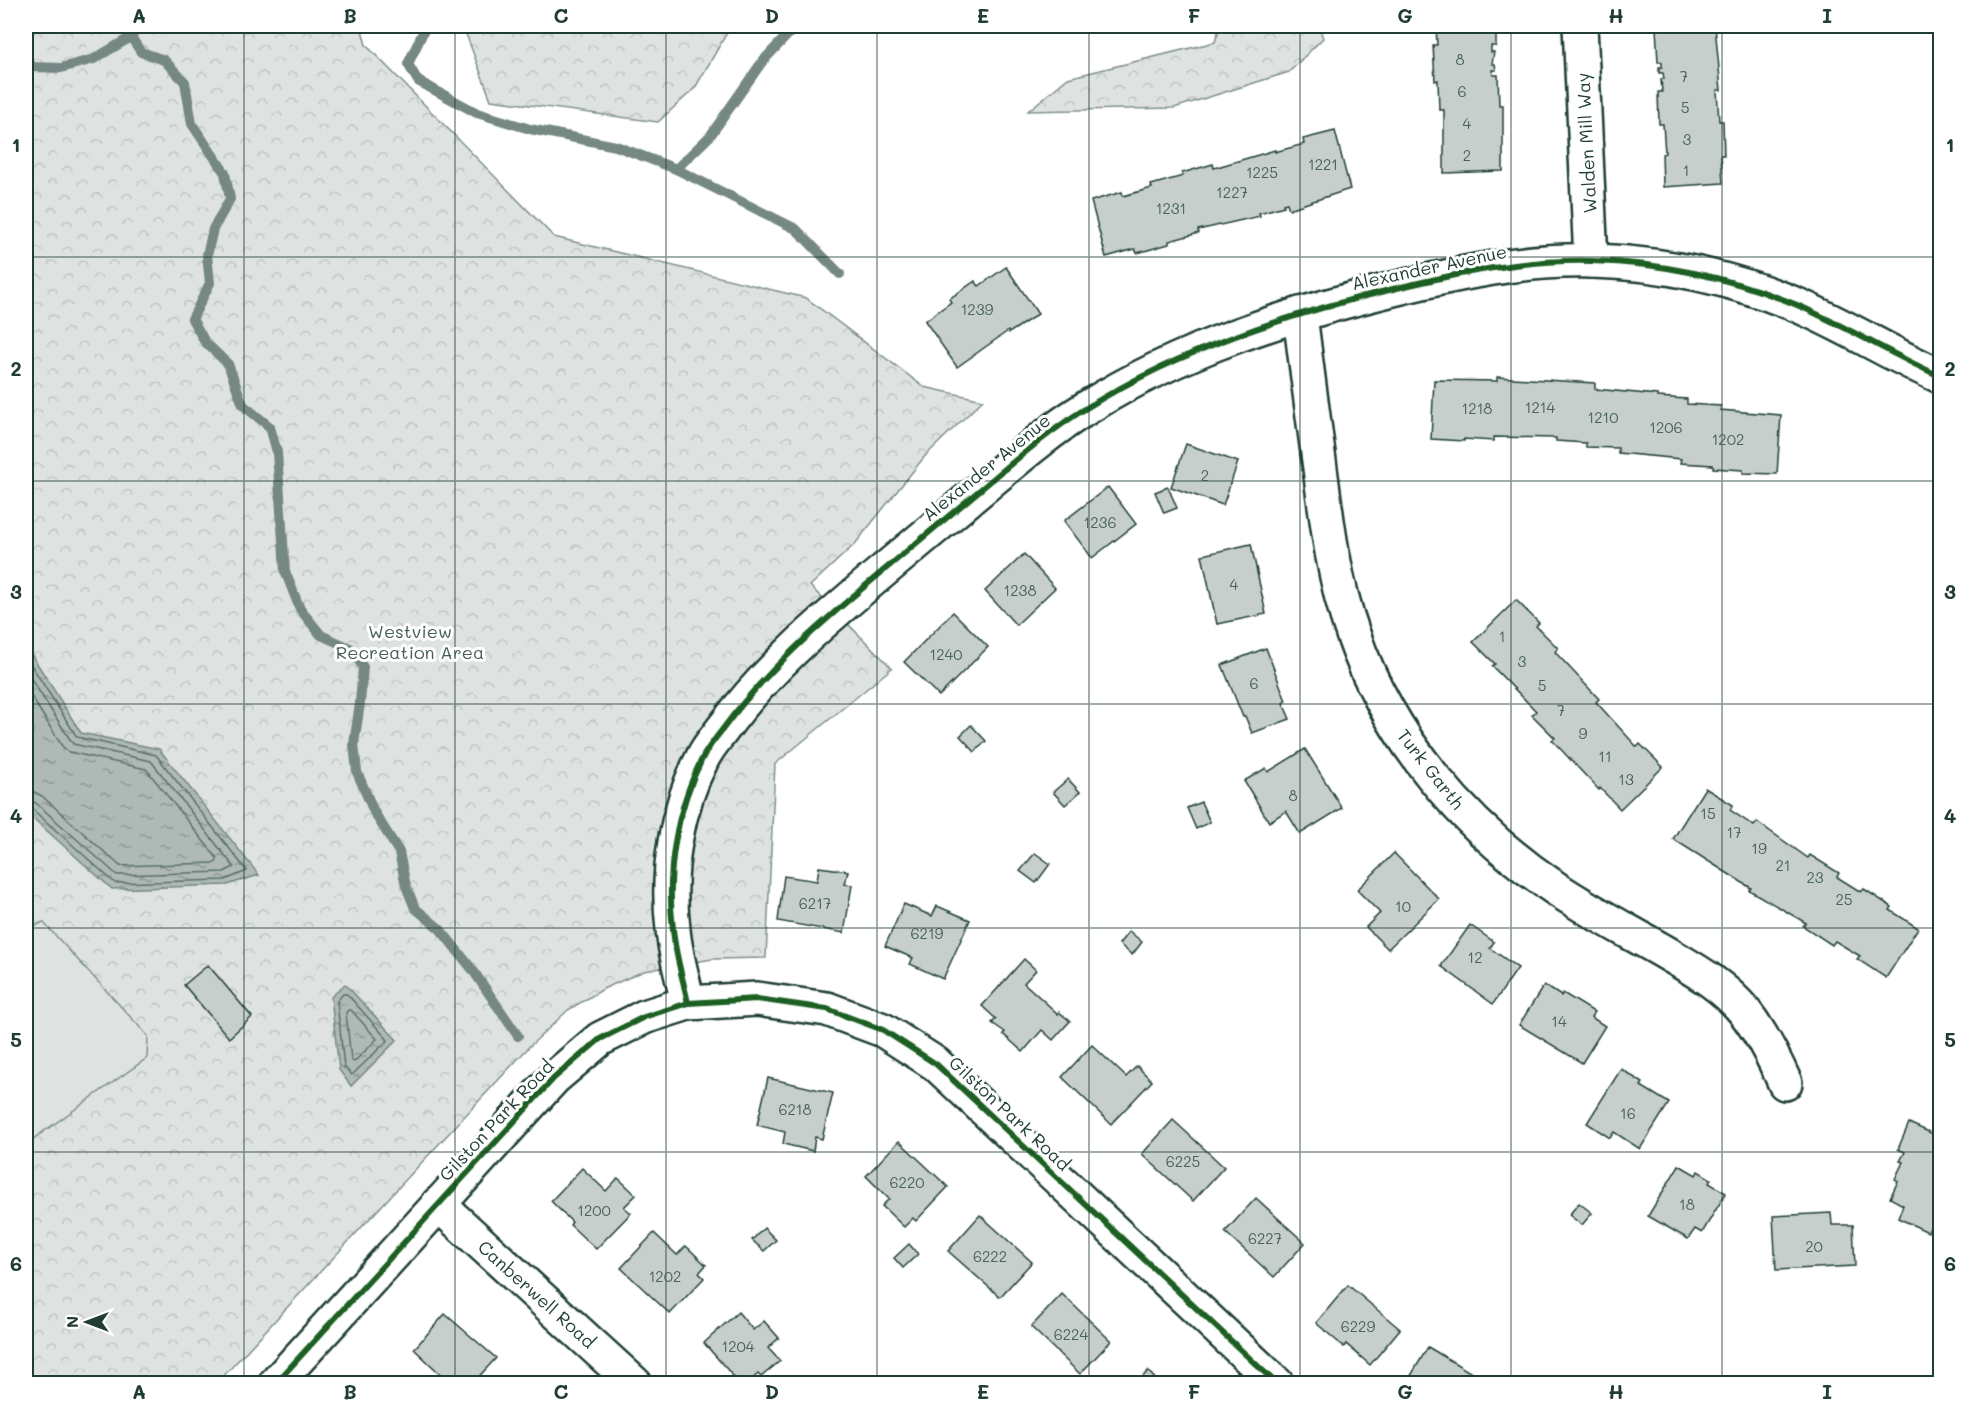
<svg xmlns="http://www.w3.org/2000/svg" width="1966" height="1409" font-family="Mali,sans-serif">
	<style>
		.forest { fill: url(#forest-crowns); stroke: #7e908b; stroke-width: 1.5 }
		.garden { fill: #dee3e2; stroke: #7e908b; stroke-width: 1.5 }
		.water { fill: url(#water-ripples); stroke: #758883; stroke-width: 1.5 }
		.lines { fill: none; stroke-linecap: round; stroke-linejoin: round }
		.shore { stroke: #596f68; stroke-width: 1.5 }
		.stream { stroke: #758883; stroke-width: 10 }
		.building { fill: #c7cfcc; stroke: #1f3d34; stroke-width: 1.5 }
		.street-casing { stroke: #1f3d34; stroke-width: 38 }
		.street { stroke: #fff; stroke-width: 33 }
		.cycleway-casing { stroke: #fff; stroke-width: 10 }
		.cycleway { stroke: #1b5e20; stroke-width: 6 }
		.grid { fill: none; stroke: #1f3d34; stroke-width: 1.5; stroke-opacity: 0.55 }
		.labels { text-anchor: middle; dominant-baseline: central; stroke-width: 6; stroke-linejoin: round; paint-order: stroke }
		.number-label { font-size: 15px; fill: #49625a }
		.street-label { font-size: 18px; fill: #1f3d34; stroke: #fff }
		.park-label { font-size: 18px; fill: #455e57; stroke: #fff }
		.neatline { fill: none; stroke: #1f3d34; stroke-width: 2 }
		.grid-label { font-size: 20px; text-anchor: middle; font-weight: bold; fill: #1f3d34 }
	</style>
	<defs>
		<pattern id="forest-crowns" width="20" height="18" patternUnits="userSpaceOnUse" patternTransform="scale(1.5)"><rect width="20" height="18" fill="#dee3e2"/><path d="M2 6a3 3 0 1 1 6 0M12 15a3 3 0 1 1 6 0" fill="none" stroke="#bec4c2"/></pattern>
		<pattern id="water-ripples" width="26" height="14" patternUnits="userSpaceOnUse" patternTransform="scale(1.5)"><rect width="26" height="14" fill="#afbab7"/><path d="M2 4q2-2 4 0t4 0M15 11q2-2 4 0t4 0" fill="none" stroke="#8e9896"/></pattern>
	</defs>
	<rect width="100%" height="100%" fill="#fff"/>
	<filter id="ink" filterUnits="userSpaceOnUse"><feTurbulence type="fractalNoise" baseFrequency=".0167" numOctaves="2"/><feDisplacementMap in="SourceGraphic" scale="12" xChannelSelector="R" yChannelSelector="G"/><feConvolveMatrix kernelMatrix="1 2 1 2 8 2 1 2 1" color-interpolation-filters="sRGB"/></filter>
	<g filter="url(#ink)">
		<!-- forest -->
		<g class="forest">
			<path d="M26,26H361L366,45L554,237L806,298L924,387L983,400L925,456L855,544L810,586L892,668L775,764L766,958L712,959L644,971L605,988L568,1010L529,1047L217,1383H26Z"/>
			<path d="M463,26H731L695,88L658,122L491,100Z"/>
			<path d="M1220,26H1319L1323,38L1289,72L1174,108L1028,111L1068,78L1215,42Z"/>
		</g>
		<!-- garden -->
		<path class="garden" d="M43,922L148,1036L147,1058L26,1144V931Z"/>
		<!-- water -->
		<g class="water">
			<path d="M26,646L81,733L159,749L259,875L227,885L112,889L26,812Z"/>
			<path d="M345,984L397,1040L351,1086L339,1070L331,997Z"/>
		</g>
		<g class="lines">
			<!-- shore -->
			<g class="shore">
				<path d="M26,657L77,737L156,755L247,871L225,880L115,883L32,809L26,808"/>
				<path d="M26,671L73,744L151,761L234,867L224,872L117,875L36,803L26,800"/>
				<path d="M26,688L62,746L69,752L146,769L217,858V861L215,863L120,866L42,796L34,792L26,791"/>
				<path d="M343,994H347L388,1040L352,1075L344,1067L337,1001Z"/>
				<path d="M348,1010H351L377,1039L354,1062L351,1060L346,1013Z"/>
			</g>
			<!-- stream -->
			<g class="stream">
				<path d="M426,26L408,64L418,81L477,113L530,129L616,146L676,169L796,229L840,274"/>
				<path d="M131,37L141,52L164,60L185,82L192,124L225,173L230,199L213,229L207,255L210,283L192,319L205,342L228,364L243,405L270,427L277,452L285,571L300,609L321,635L350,648L363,667L360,703L354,744L357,772L374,812L399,852L406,886L415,908L440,929L472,969L518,1036"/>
				<path d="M26,57L32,67L61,68L94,59L131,37L138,26"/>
				<path d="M676,169L710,136L762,62L796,26"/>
			</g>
		</g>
		<!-- building -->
		<g class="building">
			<path d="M1436,26H1496V46H1491V52H1494L1492,64H1495L1496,70H1492L1493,75H1498L1499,105H1503V171L1444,173V110H1439L1438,80L1435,81L1433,45H1437Z"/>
			<path d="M1658,26H1719H1715L1721,90H1717L1719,121H1723L1724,155H1721L1723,183L1663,187L1662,154L1665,153L1663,124H1659L1658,92H1662L1661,79H1664L1663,73H1659V67H1662V62H1658L1656,28H1658Z"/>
			<path d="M1335,131L1350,189L1289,209L1287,203L1283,204L1284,206L1259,213L1260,216L1198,230L1199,233L1169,241V244L1137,253L1135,249L1106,257L1091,201L1122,192L1123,196L1152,188L1151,185L1183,176L1182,173L1213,164L1214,168L1275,150V152L1304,144L1303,139Z"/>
			<path d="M1006,267L1038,314L1009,333L1008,331L957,367L925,321L951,302L949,299L975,281L979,286Z"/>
			<path d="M1497,377L1595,383V389L1657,395V397L1687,399V404L1721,406L1720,410L1781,415L1777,474L1743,473V470L1713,468V465L1680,463L1681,459L1618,453V448L1586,447V443L1556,441V438L1494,437V441L1464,439V441L1431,439L1434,380L1497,381Z"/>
			<path d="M1186,444L1238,462L1223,505L1171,487Z"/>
			<path d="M1108,487L1136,524L1092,558L1064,521Z"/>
			<path d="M1168,487L1177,508L1164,513L1155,492Z"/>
			<path d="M1251,544L1266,614L1217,624L1202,555Z"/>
			<path d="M1024,554L1055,588L1016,625L985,591Z"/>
			<path d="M1516,600L1539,623L1536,626L1558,648L1555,652L1599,699L1596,702L1637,747L1640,744L1663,767L1620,809L1600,788L1599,790L1552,740L1555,738L1532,715L1536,711L1492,666L1495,664L1473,642Z"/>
			<path d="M953,612L988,647L939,696L904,662Z"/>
			<path d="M1266,648L1286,701L1283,703L1290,719L1252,733L1245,716L1243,717L1222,665Z"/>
			<path d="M971,725L986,741L975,752L960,736Z"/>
			<path d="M1305,749L1342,808L1300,834L1286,811L1269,822L1244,781L1266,768L1268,772Z"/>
			<path d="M1068,779L1080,792L1065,805L1053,792Z"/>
			<path d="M1705,788L1733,805L1730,810L1754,826L1757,822L1808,858L1810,855L1839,873L1837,877L1861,892L1864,889L1892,907L1890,910L1918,928L1886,978L1857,959L1860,956L1835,941L1832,945L1803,926L1806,923L1749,890L1751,888L1673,839Z"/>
			<path d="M1201,802L1210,822L1196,829L1187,808Z"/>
			<path d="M1035,853L1050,864L1036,883L1020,871Z"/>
			<path d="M1394,853L1439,899L1388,949L1366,927L1380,913L1357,890Z"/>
			<path d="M819,867L848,871L845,884L852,885L844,933L778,921L784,876L817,881Z"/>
			<path d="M904,904L932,916L937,906L970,920L943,979L910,964L913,958L885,946Z"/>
			<path d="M1470,925L1494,942L1490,948L1518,968L1493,1004L1441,966Z"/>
			<path d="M1129,931L1142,942L1132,955L1119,944Z"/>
			<path d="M1024,959L1036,970L1024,983L1058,1014L1059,1012L1070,1021L1053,1040L1042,1030L1023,1052L1003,1034L1005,1032L992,1023L996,1019L982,1006Z"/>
			<path d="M208,965L252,1017L229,1038L184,985Z"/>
			<path d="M1544,985L1561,996L1563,993L1594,1012L1591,1017L1605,1026L1582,1063L1519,1025Z"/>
			<path d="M1092,1045L1126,1077L1137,1066L1152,1081L1111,1124L1062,1077Z"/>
			<path d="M1621,1069L1643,1083L1641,1086L1669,1103L1640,1149L1614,1132L1610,1138L1587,1123Z"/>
			<path d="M768,1078L833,1093L822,1139L815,1137L813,1151L783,1144L785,1132L757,1125Z"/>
			<path d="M1173,1120L1224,1167L1193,1201L1142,1154Z"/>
			<path d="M1909,1123L1940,1137V1205L1928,1232L1898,1218L1903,1205L1890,1198L1898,1181L1895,1179L1903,1162L1900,1161L1905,1152L1898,1149Z"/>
			<path d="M899,1141L948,1187L916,1221L913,1218L904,1227L882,1206L889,1199L866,1176Z"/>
			<path d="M1679,1165L1696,1175L1698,1171L1711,1179L1709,1183L1726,1193L1702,1233L1695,1229L1688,1239L1648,1216Z"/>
			<path d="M582,1168L606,1191L618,1178L636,1195L624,1207L631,1213L596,1249L570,1225L572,1222L551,1201Z"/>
			<path d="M1256,1198L1305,1243L1274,1277L1225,1232Z"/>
			<path d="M1579,1203L1592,1213L1582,1225L1569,1215Z"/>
			<path d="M1831,1213L1832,1225H1853L1855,1266L1776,1270L1773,1216Z"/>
			<path d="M980,1215L1032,1262L1000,1297L948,1251Z"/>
			<path d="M764,1228L776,1240L764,1251L752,1240Z"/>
			<path d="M654,1233L677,1255L686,1246L706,1265L699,1273L704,1278L670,1314L621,1268Z"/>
			<path d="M909,1244L918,1254L903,1268L894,1258Z"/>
			<path d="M1348,1285L1400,1329L1370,1365L1346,1344L1344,1347L1316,1323Z"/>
			<path d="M1062,1294L1111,1341L1080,1374L1031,1327Z"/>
			<path d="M738,1312L753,1330L764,1321L779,1338L768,1348L780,1361L761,1377L758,1374L747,1384H740L704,1343Z"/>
			<path d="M445,1314L496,1358L472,1384H451L414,1349Z"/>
			<path d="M1428,1347L1485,1381L1484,1384H1406Z"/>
			<path d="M1148,1371L1160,1384H1136Z"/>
		</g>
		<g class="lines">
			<defs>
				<g id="street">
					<path d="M1580,26L1591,261"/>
					<path d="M1300,314C1306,365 1313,416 1320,468C1327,523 1334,581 1353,634C1389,738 1464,827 1555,888C1591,912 1630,932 1668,954C1695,970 1724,986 1745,1012C1762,1034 1774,1058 1785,1083"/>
					<path d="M688,1003C683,979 675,954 673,929C666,871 676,809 703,757C708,747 716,738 722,730C766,670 821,623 877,576C914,545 951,514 987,484C1019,457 1052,429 1088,407C1181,349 1287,315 1393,289C1459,273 1524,259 1592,261C1663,263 1732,278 1797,305C1846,326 1892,355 1940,376"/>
					<path d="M438,1204L635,1384"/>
					<path d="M275,1384L554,1078L600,1039L644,1017L688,1003L757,999L827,1009L883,1030L936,1064L1277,1384"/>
				</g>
			</defs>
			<!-- street casing -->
			<use href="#street" class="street-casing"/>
			<!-- street -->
			<use href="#street" class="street"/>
			<defs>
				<g id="cycleway">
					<path d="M688,1003C683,979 675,954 673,929C666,871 676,809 703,757C708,747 716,738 722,730C766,670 821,623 877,576C914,545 951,514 987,484C1019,457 1052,429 1088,407C1181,349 1287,315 1393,289C1459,273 1524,259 1592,261C1663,263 1732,278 1797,305C1846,326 1892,355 1940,376"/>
					<path d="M275,1384L554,1078L600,1039L644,1017L688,1003L757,999L827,1009L883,1030L936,1064L1277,1384"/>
				</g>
			</defs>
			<!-- cycleway casing -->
			<use href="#cycleway" class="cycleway-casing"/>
			<!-- cycleway -->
			<use href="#cycleway" class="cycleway"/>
		</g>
	</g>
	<!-- grid -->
	<path class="grid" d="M244,26V1384M455,26V1384M666,26V1384M877,26V1384M1089,26V1384M1300,26V1384M1511,26V1384M1722,26V1384M26,257H1940M26,481H1940M26,704H1940M26,928H1940M26,1152H1940"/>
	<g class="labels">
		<!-- number labels -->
		<g class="number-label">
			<text x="1460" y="59">8</text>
			<text x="1684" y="76">7</text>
			<text x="1462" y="91">6</text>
			<text x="1685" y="107">5</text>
			<text x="1467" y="123">4</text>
			<text x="1687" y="139">3</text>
			<text x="1467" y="155">2</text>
			<text x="1323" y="164">1221</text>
			<text x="1686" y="170">1</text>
			<text x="1262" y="172">1225</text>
			<text x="1232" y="192">1227</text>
			<text x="1171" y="208">1231</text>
			<text x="977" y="309">1239</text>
			<text x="1540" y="407">1214</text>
			<text x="1477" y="408">1218</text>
			<text x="1603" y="417">1210</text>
			<text x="1666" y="427">1206</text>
			<text x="1728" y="439">1202</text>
			<text x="1205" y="475">2</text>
			<text x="1100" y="522">1236</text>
			<text x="1234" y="584">4</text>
			<text x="1020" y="590">1238</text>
			<text x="1502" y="636">1</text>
			<text x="946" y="654">1240</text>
			<text x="1522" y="661">3</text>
			<text x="1254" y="683">6</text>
			<text x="1542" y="685">5</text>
			<text x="1561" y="710">7</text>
			<text x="1583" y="733">9</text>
			<text x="1605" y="756">11</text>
			<text x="1626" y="779">13</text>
			<text x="1293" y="795">8</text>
			<text x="1708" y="813">15</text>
			<text x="1734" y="832">17</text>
			<text x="1759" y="848">19</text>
			<text x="1783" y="865">21</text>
			<text x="1815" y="877">23</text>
			<text x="1844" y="899">25</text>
			<text x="815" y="903">6217</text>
			<text x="1403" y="906">10</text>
			<text x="927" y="933">6219</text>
			<text x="1475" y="957">12</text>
			<text x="1559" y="1021">14</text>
			<text x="795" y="1109">6218</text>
			<text x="1628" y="1113">16</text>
			<text x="1183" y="1161">6225</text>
			<text x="907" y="1182">6220</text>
			<text x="1687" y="1204">18</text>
			<text x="594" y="1210">1200</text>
			<text x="1265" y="1238">6227</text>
			<text x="1814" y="1246">20</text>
			<text x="990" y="1256">6222</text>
			<text x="665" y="1276">1202</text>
			<text x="1358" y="1326">6229</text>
			<text x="1071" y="1334">6224</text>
			<text x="738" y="1346">1204</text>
		</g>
		<!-- street labels -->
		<g class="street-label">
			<text transform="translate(1586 143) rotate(-93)">Walden Mill Way</text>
			<text transform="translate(1429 267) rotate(-12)">Alexander Avenue</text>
			<text transform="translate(986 467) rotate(-39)">Alexander Avenue</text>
			<text transform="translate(1431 769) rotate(52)">Turk Garth</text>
			<text transform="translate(1010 1113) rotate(43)">Gilston Park Road</text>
			<text transform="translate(496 1120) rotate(-47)">Gilston Park Road</text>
			<text transform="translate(537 1294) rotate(42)">Canberwell Road</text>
		</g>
		<!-- park labels -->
		<g class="park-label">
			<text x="410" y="631">Westview<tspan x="410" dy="21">Recreation Area</tspan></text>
		</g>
	</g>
	<!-- margin -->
	<rect width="1966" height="1409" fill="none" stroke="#fff" stroke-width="66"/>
	<!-- north arrow -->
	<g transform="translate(87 1322) rotate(270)" stroke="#ffffff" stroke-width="4.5" paint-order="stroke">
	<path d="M0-4.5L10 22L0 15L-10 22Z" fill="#1f3d34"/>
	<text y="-9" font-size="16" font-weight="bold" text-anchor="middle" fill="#1f3d34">N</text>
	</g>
	<rect x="33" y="33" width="1900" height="1343" class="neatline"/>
	<g class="grid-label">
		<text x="139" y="23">A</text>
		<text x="350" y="23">B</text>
		<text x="561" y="23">C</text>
		<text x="772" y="23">D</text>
		<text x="983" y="23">E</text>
		<text x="1194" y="23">F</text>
		<text x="1405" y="23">G</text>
		<text x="1616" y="23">H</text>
		<text x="1827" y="23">I</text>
		<text x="16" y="152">1</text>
		<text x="1950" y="152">1</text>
		<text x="16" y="376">2</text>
		<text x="1950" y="376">2</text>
		<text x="16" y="599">3</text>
		<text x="1950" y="599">3</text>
		<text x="16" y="823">4</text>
		<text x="1950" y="823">4</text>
		<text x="16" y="1047">5</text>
		<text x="1950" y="1047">5</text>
		<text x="16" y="1271">6</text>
		<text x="1950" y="1271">6</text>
		<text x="139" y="1399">A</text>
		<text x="350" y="1399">B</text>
		<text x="561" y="1399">C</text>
		<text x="772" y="1399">D</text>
		<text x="983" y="1399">E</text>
		<text x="1194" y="1399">F</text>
		<text x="1405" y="1399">G</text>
		<text x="1616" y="1399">H</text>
		<text x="1827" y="1399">I</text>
	</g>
</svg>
